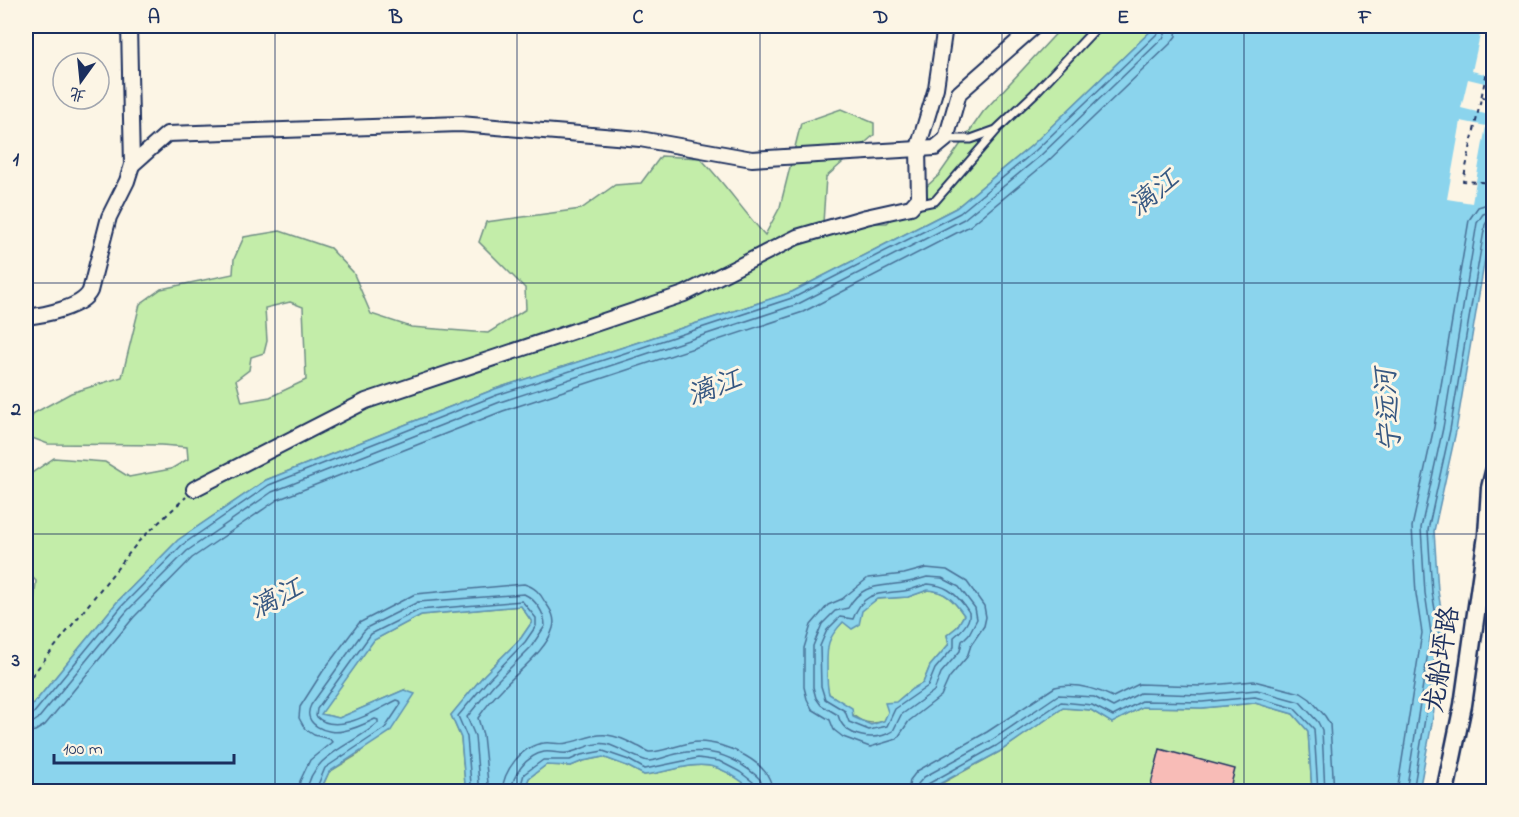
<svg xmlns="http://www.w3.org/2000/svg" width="1519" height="817" font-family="'Indie Flower','LXGW WenKai TC',sans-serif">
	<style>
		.green { fill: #c3eda9; stroke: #6f8e84; stroke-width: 1.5; fill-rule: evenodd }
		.water { fill: #8bd4ed; stroke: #5e92b4; stroke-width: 1.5; fill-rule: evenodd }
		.pier { fill: #fcf5e5 }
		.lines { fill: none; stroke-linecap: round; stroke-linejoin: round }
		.shore { stroke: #487197; stroke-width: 1.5 }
		.building { fill: #f8bcb7; stroke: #1b2f5e; stroke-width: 1.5 }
		.service-casing { stroke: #1b2f5e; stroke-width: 11 }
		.minor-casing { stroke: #1b2f5e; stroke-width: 18 }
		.tertiary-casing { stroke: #1b2f5e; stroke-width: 21 }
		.path { stroke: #1b2f5e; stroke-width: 2; stroke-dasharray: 4.5 4.5; stroke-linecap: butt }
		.service { stroke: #fcf5e5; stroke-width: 7 }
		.minor { stroke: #fcf5e5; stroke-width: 14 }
		.tertiary { stroke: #fcf5e5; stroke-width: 16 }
		.grid { fill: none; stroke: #1b2f5e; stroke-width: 1.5; stroke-opacity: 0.55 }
		.labels { text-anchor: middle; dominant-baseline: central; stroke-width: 6; stroke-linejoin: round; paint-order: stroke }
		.street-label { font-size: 27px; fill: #1b2f5e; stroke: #fcf5e5 }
		.water-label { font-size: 28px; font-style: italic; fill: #375882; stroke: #fcf5e5 }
		.neatline { fill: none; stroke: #1b2f5e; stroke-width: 2 }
		.grid-label { font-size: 20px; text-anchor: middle; font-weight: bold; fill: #1b2f5e }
	</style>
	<rect width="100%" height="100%" fill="#fcf5e5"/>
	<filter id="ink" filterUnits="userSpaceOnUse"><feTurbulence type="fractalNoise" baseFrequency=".0167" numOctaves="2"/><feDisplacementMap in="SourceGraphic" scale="12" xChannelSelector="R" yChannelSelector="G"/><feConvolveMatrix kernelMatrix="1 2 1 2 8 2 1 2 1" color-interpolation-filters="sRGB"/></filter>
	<g filter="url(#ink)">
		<!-- green -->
		<g class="green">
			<path d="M1063,26H1156L1031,146L956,208L792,292L495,389L266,480L178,540L117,602L26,713V621L34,602L36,581L26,571V477L54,458L105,462L129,477L171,469L188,459L187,447L161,445L48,444L32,438L27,426L34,413L71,393L122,377L140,304L161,289L233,274L234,259L244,237L280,231L330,248L353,272L371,314L411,327L488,333L526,309L525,288L479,242L486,222L581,209L615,185L641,183L661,156L700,158C724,182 742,210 765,235L780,207L801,123L841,109L874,123V135L826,177L823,223H887L939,175L983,112ZM290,302L303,307L306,380L270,397L242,402L236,380L249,370L251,357L264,353L267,341L265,308Z"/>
			<path d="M928,590C946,591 954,601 964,615L957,627L947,635L949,644L930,666L923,683C906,692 892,703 884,721C854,730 851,706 829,694L827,686L826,648L831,634L843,622L877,599L908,597Z"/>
			<path d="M521,606L532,622L521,638L484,675L451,715L461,738L465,784L463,791L320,792L329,772L359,754L404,690L339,718L320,714L374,640L421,615Z"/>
			<path d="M1255,703L1293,714L1308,731L1312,791L926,792L999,752L1063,708L1091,710L1112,723L1142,707L1202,708Z"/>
			<path d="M603,757L627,766L644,775C694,768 704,752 750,787L749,792H524L529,778L546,765L571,766L583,761Z"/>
		</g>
		<!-- water -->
		<path class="water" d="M1156,26H1493V211L1456,431L1434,531L1438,591L1445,633L1432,723L1419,791H1312L1308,731L1293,714L1255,703L1202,708L1142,707L1112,723L1091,710L1063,708L999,752L926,791H749V787C704,752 694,768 644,775L627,766L603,757L583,761L571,766L546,765L529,778L524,791H463L465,784L461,738L451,715L484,675L521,638L532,622L521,606L421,615L374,640L321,714L339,718L404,690L415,694L390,732L329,772L320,791L26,792V713L117,602L178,540L266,480L495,389L792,292L956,208L1031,146ZM928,590C946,591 954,601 964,615L957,627L947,635L949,644L930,666L923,683L912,689L896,702L885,703L888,712L884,721L871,725L853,717L852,708L829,694C827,686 827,679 827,670C827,646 826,640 843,622L852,629L859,625L862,611L877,599L908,597Z"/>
		<!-- pier -->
		<g class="pier">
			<path d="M1482,26H1493V76L1472,71Z"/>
			<path d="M1468,79L1493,85V116L1461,108Z"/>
			<path d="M1461,121L1486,126L1472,203L1447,199Z"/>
		</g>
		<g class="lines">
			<!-- shore -->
			<g class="shore">
				<path d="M926,568L947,570L967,582L984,606L986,617L984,626L971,645L967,657L949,678L941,696L909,721L897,739L870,747L843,737L834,730L830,720L812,709L807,699L804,687V648L811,625L828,605L842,599L868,578L904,574Z"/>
				<path d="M927,577L942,578L959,587L975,608L977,619L969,634L962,641L960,651L941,673L934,691L901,715L893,731C875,742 844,738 838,715L821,705L816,698L813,687V646L822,624L835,611L848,608C862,583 879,587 903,583C911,582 919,579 927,577Z"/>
				<path d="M928,584C945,585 954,592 964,605C965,607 969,611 969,613C971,622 960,632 954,637V647L935,669L928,686L895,709L887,726L869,730L849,722L845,711L825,699L821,686L820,646L827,630L840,617L853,619C863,591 878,594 904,591C912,590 920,586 928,584Z"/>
				<path d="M26,716L33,714L122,606L182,545L269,485L497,395L795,297L960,213L1035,151L1159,32L1161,26"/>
				<path d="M26,724L32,723L38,719L127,611L187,551L272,492L500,402L798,304L964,219L1040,156L1164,37L1168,26"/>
				<path d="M26,733L35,731L45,725L134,617L192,558L277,500L503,411L803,312L970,226L1046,163L1170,44L1176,36L1177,26"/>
				<path d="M298,792L300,781L310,760L332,742L330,739L314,735L305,729L299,718L300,707L323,671L359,623L415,594L524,584C535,587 540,593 545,602C551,610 556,618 553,628C547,650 517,672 502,689C493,698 485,708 478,718L483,735L488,783L487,792"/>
				<path d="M307,792C310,755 355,744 378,723V720L375,719C365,724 354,729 343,731C327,735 301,724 311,705L363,632L368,627L418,602L524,594C535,599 545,613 545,626L531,647L494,684L467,717L475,736L479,783L477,792"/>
				<path d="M315,792L325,768L385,728L401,704L400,701L397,700C377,710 335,737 316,716L317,709L371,634L419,610L522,601L536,618V626L525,642L489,679L458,716L467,737L471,784L469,792"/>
				<path d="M502,792C503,771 522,745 544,743C551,742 560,745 567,743C580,741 593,733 607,735C617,736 628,741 637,746C641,747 645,751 649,752C662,753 683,742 699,742C724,742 773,762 772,792"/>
				<path d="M511,792C512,775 527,755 544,752C552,751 560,754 567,753C580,751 593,741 607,744C618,747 641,761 649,761C659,760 667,756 676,754C703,748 727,753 749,770C757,776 764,780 762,792"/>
				<path d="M519,792L524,774L543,760H570L581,755L603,751L629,760L645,769L698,758L719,761L740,772L753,782L755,786V792"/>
				<path d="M908,792L910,780L917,771L987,732L1055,687C1075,682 1096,689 1113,697L1139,684L1201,686L1254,681L1301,693L1310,699L1325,716L1330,724L1334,792"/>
				<path d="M917,792L918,784L924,777L992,740L1058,695L1094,697L1113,707L1140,693L1201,695L1257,690L1300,702L1318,722L1322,730L1325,792"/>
				<path d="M924,792L928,784L996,746L1061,702L1092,705L1113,716L1142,701L1202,702L1255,697L1294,708L1314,729L1318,792"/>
				<path d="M1397,792L1422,633L1416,594L1412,527L1434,427L1469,220L1478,207L1494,202"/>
				<path d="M1406,792L1431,633L1425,593L1421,528L1443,428L1477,223L1483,214L1494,211"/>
				<path d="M1413,792L1439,633L1432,592L1428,530L1450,430L1485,225L1488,220L1494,219"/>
			</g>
		</g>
		<!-- building -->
		<path class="building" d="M1160,749L1235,769L1229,792H1149Z"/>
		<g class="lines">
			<defs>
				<g id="service">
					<path d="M946,139H971L996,130L1034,94L1098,26"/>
					<path d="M916,205L935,201L996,131"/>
				</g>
				<g id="minor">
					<path d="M132,165L167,134L460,124L640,139L752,159L935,148L946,139L959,93L1035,26"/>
					<path d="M26,317C43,315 82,308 90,291L109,217L127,181L132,165L129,26"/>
					<path d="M194,489L366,401L684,294L797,237L866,217L911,207L919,198L918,148L936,88L945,26"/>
				</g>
				<path id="tertiary" d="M1445,792L1463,705L1487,535L1490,488L1494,472"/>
			</defs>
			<!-- service casing -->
			<use href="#service" class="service-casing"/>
			<!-- minor casing -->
			<use href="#minor" class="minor-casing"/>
			<!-- tertiary casing -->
			<use href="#tertiary" class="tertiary-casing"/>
			<!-- path -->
			<g class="path">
				<path d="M1494,39L1463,181L1494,183"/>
				<path d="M1482,97L1494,100"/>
				<path d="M26,683L139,541L186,497"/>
			</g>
			<!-- service -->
			<use href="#service" class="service"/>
			<!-- minor -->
			<use href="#minor" class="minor"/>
			<!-- tertiary -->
			<use href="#tertiary" class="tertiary"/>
		</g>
	</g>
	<!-- grid -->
	<path class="grid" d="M275,26V792M517,26V792M760,26V792M1002,26V792M1244,26V792M26,283H1494M26,534H1494"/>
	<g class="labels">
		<!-- street labels -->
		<g class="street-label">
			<text transform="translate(1443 660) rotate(-81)">龙船坪路</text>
		</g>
		<!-- water labels -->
		<g class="water-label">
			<text transform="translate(1155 194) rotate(-39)">漓江</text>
			<text transform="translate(715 389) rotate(-20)">漓江</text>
			<text transform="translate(1390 410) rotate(-94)">宁远河</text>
			<text transform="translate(277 600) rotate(-27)">漓江</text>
		</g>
	</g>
	<!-- margin -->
	<rect width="1519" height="817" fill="none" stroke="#fcf5e5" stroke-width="66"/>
	<!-- north arrow -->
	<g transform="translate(81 81) rotate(195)"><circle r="28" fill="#fcf5e5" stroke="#a2a6af" stroke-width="1.5"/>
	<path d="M0-4.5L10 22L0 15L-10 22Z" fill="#1b2f5e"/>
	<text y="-9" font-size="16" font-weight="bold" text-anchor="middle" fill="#1b2f5e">北</text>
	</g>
	<!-- scale -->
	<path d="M54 754v9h180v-9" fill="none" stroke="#1b2f5e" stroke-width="3"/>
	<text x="63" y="754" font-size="18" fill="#1b2f5e" stroke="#fcf5e5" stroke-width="4.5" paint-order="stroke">100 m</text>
	<rect x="33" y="33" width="1453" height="751" class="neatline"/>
	<g class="grid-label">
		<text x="154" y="23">A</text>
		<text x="396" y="23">B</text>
		<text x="638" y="23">C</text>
		<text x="881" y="23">D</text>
		<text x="1123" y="23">E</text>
		<text x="1365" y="23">F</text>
		<text x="16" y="165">1</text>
		<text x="16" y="415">2</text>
		<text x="16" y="666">3</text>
	</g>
</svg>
